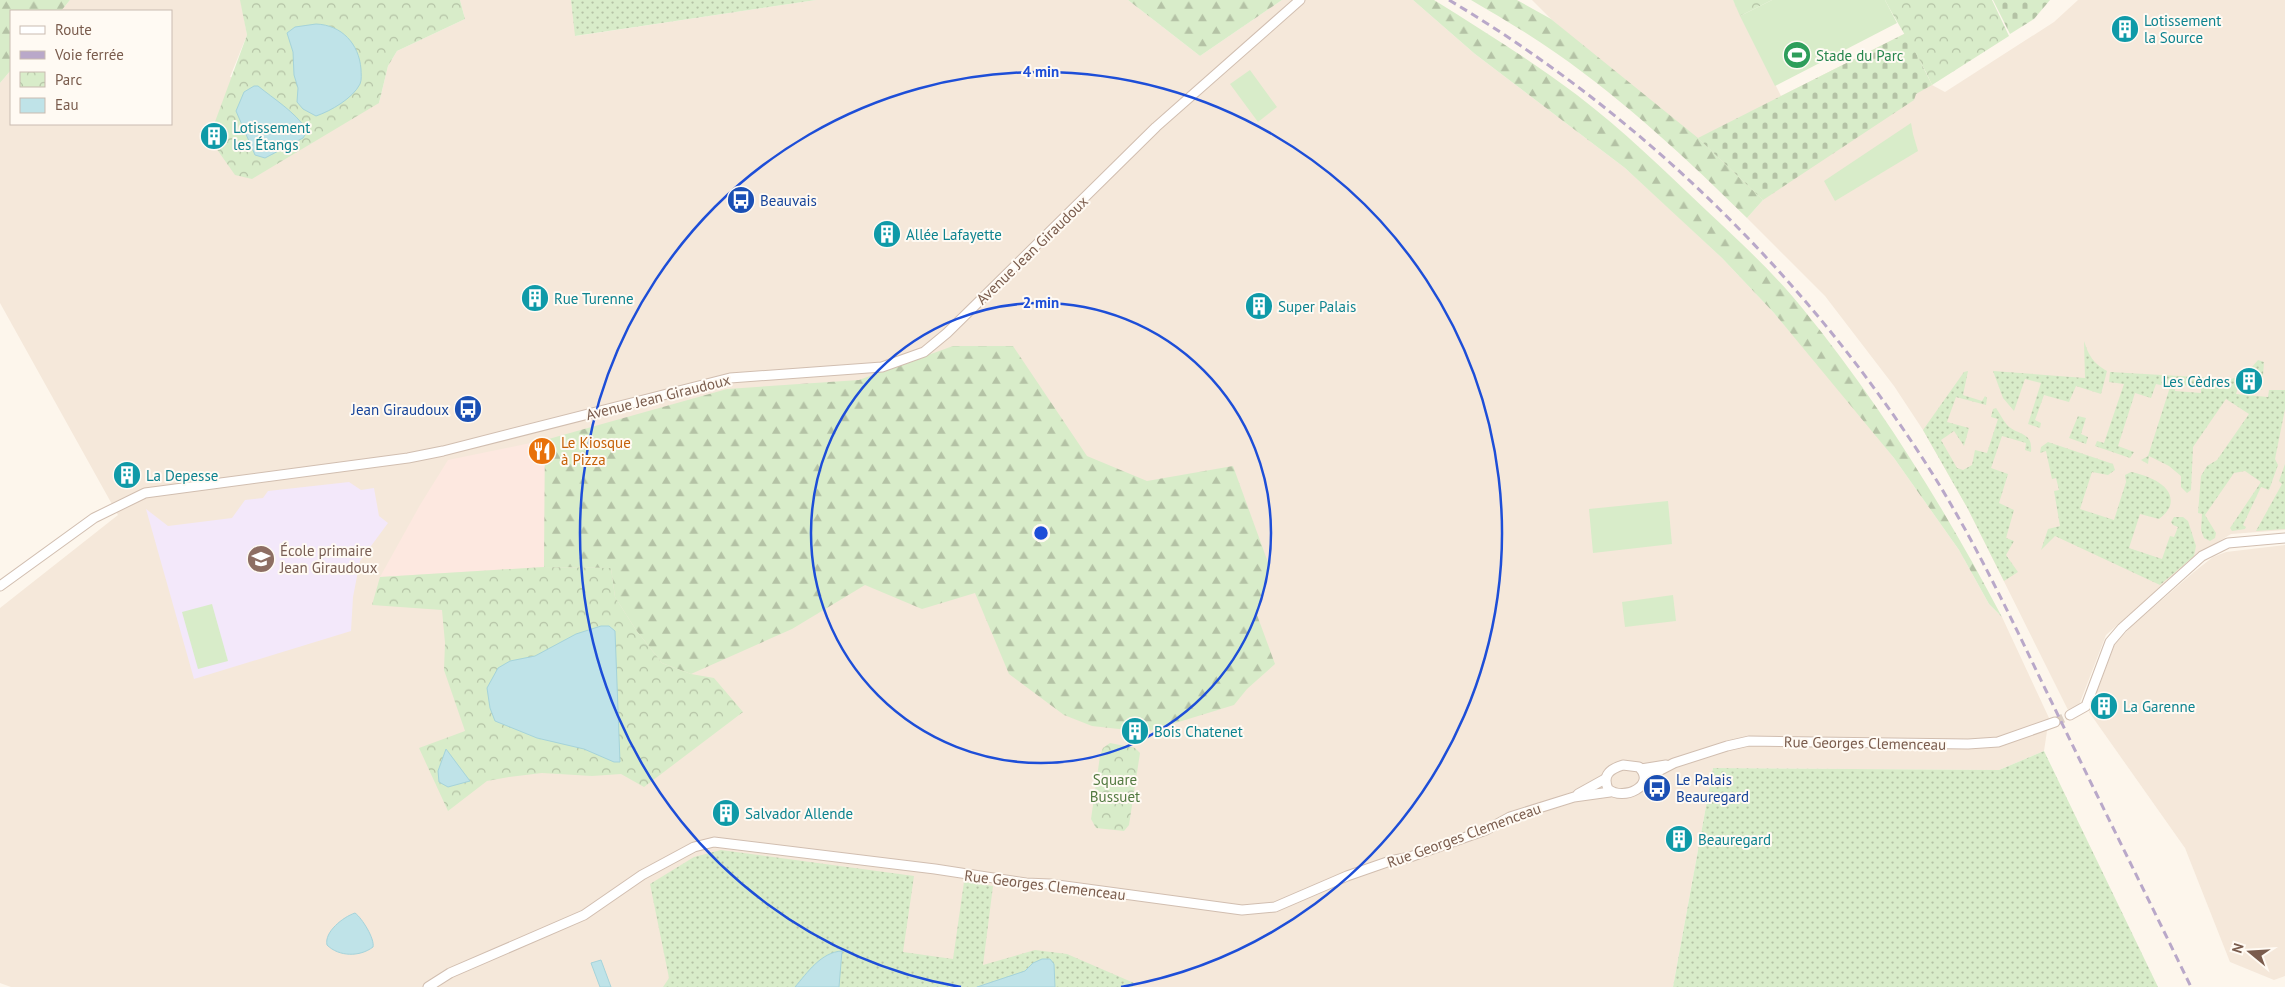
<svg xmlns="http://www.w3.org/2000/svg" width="2285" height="987" font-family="'PT Sans',sans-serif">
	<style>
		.residential { fill: #f5e8da }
		.commercial { fill: #fde8e0 }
		.education { fill: #f3e8fa }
		.grass { fill: url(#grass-dots); fill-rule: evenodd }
		.forest { fill: url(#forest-firs) }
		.cemetery { fill: url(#cemetery-stones) }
		.park { fill: url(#park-crowns) }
		.garden { fill: #d8ecc9 }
		.water { fill: #bfe3e8; stroke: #a5d3da }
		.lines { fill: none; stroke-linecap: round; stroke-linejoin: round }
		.tertiary-tunnel { stroke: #dcd0c4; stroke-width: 9; stroke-dasharray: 9 4.5; stroke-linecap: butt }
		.tertiary-casing { stroke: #d1beb0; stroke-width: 11 }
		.tertiary { stroke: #fff; stroke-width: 9 }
		.rail { stroke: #b9a8c9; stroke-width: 3; stroke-dasharray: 8 5; stroke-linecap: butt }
		.ring { fill: none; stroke: #1d4ed8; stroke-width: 2.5 }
		.labels { text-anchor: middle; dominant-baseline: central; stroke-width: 4; stroke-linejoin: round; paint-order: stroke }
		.culture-label { font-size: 15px; fill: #0d838f; stroke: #fffaf3; text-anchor: start }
		.leisure-label { font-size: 15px; fill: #27864d; stroke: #fffaf3; text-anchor: start }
		.transit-label { font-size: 15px; fill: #164399; stroke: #fffaf3; text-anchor: start }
		.street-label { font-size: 15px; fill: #7a5c4d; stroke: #fffaf3 }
		.food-label { font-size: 15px; fill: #c56008; stroke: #fffaf3; text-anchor: start }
		.education-label { font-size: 15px; fill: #785e54; stroke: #fffaf3; text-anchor: start }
		.park-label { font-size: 15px; fill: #537a41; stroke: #fffaf3 }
		.centre { fill: #1d4ed8; stroke: #fffaf3; stroke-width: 2.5 }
		.ring-label { font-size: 15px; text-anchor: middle; font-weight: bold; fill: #1d4ed8; stroke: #fffaf3; stroke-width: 4; stroke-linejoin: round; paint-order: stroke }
	</style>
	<defs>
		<pattern id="grass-dots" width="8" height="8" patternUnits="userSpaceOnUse" patternTransform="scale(1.25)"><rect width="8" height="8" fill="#d8ecc9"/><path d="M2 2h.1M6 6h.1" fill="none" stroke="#b4c2a5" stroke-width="1.8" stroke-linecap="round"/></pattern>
		<pattern id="forest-firs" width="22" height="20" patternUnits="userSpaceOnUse" patternTransform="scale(1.25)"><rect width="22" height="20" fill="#d8ecc9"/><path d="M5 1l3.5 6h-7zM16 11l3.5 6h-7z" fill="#b4c2a5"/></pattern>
		<pattern id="cemetery-stones" width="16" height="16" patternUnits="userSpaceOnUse" patternTransform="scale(1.25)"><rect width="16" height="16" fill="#d8ecc9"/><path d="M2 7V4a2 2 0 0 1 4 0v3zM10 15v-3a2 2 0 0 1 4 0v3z" fill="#b4c2a5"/></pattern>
		<pattern id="park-crowns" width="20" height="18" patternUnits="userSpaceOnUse" patternTransform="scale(1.25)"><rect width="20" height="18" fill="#d8ecc9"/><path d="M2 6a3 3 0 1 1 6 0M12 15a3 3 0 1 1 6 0" fill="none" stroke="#b4c2a5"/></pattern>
	</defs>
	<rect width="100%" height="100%" fill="#fdf6ec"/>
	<!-- residential -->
	<g class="residential">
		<path d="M70,0H241L247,35L230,77L379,103L388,66L397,51L465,19L460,0H571L576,36L816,0H1128L1200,56L1282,0H1413L1475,54L1625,168L1671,210L1722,258L1774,313L1830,378L1894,458L1959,550L1989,604L2002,617L2049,718L2044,751L1999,770L1713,768L1673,987H11L0,983V608L118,515L0,303V83L11,70V124H171V11H61Z"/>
		<path d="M1532,0H1733L1781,96L1906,33L1932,85L1945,92L2054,22L2078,0H2285V530L2231,534L2195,556L2106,635L2079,705L2068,710L1968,509L1923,430L1894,386L1825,296L1747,218L1763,200L1551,19Z"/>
		<path d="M2285,545V976L2274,980L2230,962L2185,848L2089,712L2115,644L2133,625L2194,572L2213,557L2226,552Z"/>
	</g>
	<!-- commercial -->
	<path class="commercial" d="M545,440L544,567L380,577L420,505L448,460Z"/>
	<!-- education -->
	<path class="education" d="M349,482L361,490L374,488L379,516L388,523L360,561L353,597L351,631L194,679L146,509L168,526L232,518L245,500L263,498L268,491Z"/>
	<!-- grass -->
	<g class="grass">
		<path d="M571,0H816L575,36Z"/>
		<path d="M2084,341C2089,356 2093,363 2107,371L2101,394L2076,386L2069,402L2044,395L2035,420L2041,423L2040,428L2028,424L2041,383L2025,379L2014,411L2003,398L1993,371L2085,378Z"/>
		<path d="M2258,360L2264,362L2262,390L2238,388L2236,394L2268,397L2269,390H2285V409L2275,459L2278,465L2269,490L2261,487L2243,525L2246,527L2245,529L2232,531L2230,528L2261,482L2245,471L2234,473L2205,515L2216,533L2215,538L2210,541L2204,538L2201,530L2202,514L2198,513L2201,476L2207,466L2217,460L2249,414L2226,399L2193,447L2191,490L2187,493L2181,487V476L2169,466L2149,456L2148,464L2141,460L2148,456L2170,387L2156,384L2151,398L2135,393L2118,446L2134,452L2130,458L2095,446L2097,441L2104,443L2124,384L2109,382L2110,372L2231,379L2246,374ZM2175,385L2201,386V393L2175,391Z"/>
		<path d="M1968,371L1963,395L1982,401L1985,396L1987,398L1986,405L1956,397L1947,422L1969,428L1964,446L1954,431L1941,440L1957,468L1963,470L1972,465L1975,450L1987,453L1998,419L1991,417L1993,409L1996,408C2000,414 2004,422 2008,426C2020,436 2033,432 2031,452L2025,450L2026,443L2002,436L1991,468L2008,474L1999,503L2014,510L2006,538L2014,541L2006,555L2018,572L2004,581L1968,509L1923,430L1964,372Z"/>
		<path d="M2078,416L2086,418L2081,434L2088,437L2086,444L2069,438Z"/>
		<path d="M2048,442L2113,464L2115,470L2108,475L2092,472L2080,509L2114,520L2126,482L2125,475L2131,472C2146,475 2176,485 2170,506C2168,511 2163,516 2159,519L2140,514L2129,548L2162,559L2170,536L2174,537L2178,527L2173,525L2171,522L2174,517H2183L2188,521L2196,546L2194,556L2160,585L2055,536L2041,550L2048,529L2060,526L2054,491L2059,490L2056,478L2052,479L2046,451L2040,453L2041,447Z"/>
		<path d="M2285,464V529L2256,531L2282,484L2279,481Z"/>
		<path d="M2044,751L2158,987H1673L1713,768L1999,770Z"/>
		<path d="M721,850L914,876L903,952L953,959L964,882L993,886L983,965L1035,950L1067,954L1134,983L1133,987H663L669,978L650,884L694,857Z"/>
	</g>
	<!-- forest -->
	<g class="forest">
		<path d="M0,0H70L61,11H11V70L0,83Z"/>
		<path d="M1128,0H1282L1200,56Z"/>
		<path d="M1413,0H1434C1482,30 1532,61 1577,95C1623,130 1665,171 1707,211C1740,242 1775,274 1803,309C1881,405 1945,509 2002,617L1989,604L1959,550L1894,458L1774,313L1722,258L1625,168L1475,54Z"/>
		<path d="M1471,0H1517L1551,19L1698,138L1763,200L1747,218C1687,159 1625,101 1556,53C1529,34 1500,17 1471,0Z"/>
		<path d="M953,346H1013L1087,456L1147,481L1233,466L1270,568L1257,615L1275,664L1247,689L1234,705L1146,732L1092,726L1064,715L1009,674L975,593L922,609L865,585L792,629L691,674L662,663L636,630L615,597L611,568L544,567L545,440L727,389L859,380Z"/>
	</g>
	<!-- cemetery -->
	<g class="cemetery">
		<path d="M1993,0H2050L2034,19L2010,34Z"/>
		<path d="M1906,33L1932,85L1916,94L1914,100L1763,200L1698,138Z"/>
	</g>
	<!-- park -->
	<g class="park">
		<path d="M240,0H460L465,19L397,51L388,66L379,103L252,179L235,175L209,138L247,35Z"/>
		<path d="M1733,0H1772L1740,16Z"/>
		<path d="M1885,0H1992L2009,36L1932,85C1919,55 1900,29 1885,0Z"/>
		<path d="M544,567L611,568L615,597L636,630L662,663L691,674L714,678L743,712L644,787L621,774L592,776L542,773L509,777L487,781L448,811L419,748L465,731L444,670L445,643L442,610L372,605L380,577Z"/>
		<path d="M1110,743L1135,748L1140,753L1129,825L1124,831L1096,828L1091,819L1100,756L1103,748Z"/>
	</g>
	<!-- garden -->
	<g class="garden">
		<path d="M1772,0H1885L1897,23L1775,86L1740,16Z"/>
		<path d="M1250,70L1277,107L1258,122L1230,84Z"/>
		<path d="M1911,123L1913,134L1918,151L1835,201L1824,181Z"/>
		<path d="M1668,501L1672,544L1593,553L1589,509Z"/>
		<path d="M1673,595L1676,621L1625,627L1622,602Z"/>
		<path d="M212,604L228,661L198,669L182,612Z"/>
	</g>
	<!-- water -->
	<g class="water">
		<path d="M316,24C342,25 359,44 361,69C361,73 362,80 360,84C353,98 331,111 316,116L303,109L297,102L298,88L294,75L293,52L287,33L295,27Z"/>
		<path d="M254,86H258C274,99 295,112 306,129L305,135L303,138L265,158L255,155L236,111L244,92Z"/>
		<path d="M601,626H609L615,631L620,762H614L584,749L537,738L495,721L490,708L487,688L498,668L510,661L535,656L576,634Z"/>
		<path d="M446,749L470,781L448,787L439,782L438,771Z"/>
		<path d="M355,913C362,918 375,939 373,947C360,957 339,957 327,945C324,932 343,917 355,913Z"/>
		<path d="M842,951L839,987H795C807,973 821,952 842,951Z"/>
		<path d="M1042,959H1050L1054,964L1055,987H977L1025,971L1033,963Z"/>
		<path d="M601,960L611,987H600L591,963Z"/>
	</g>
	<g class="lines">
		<!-- tertiary-tunnel -->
		<path class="tertiary-tunnel" d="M2055,722L2070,715"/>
		<defs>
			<g id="tertiary">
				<path d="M0,586L94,518L145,493L408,458L443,451L730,378L882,367L924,352L947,333L1156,127L1300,0"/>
				<path d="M2070,715L2086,706L2110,642L2122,628L2202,556L2228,543L2285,538"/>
				<path d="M1623,765L1639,767C1657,785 1624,802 1608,789C1602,775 1610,769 1623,765Z"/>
				<path d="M1641,769L1666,765"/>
				<path d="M1645,778L1674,763L1727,746L1749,741L1968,744L1998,742L2055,722"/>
				<path d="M1578,794L1605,779"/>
				<path d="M428,987L450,973L584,915L642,875L694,847L714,842L935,869L1026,883L1050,884L1242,910L1275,907L1347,876L1390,861L1410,857L1486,830L1510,817L1574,797L1610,792"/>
			</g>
		</defs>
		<!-- tertiary casing -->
		<use href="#tertiary" class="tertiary-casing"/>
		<!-- tertiary -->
		<use href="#tertiary" class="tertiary"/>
		<!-- rail -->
		<path class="rail" d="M1449,0C1645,117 1810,280 1932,473C1979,548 2016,629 2055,709C2100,802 2146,894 2191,987"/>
	</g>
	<!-- distance rings -->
	<g class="ring">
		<circle cx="1041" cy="533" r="230"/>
		<path d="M961 987A461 461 0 1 1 1121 987"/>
	</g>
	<!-- icons -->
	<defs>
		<symbol id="building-disc" viewBox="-11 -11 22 22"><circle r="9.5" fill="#0f9aa8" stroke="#fffaf3"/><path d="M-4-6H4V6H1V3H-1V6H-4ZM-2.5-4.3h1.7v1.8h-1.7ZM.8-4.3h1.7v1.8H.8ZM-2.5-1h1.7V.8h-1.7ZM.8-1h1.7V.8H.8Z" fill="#fff"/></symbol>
		<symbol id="stadium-disc" viewBox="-11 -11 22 22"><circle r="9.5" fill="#2e9e5b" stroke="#fffaf3"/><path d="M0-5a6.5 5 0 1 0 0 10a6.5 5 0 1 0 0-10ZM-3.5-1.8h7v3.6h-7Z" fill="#fff"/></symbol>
		<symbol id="bus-disc" viewBox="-11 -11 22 22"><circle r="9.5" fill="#1a4fb4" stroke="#fffaf3"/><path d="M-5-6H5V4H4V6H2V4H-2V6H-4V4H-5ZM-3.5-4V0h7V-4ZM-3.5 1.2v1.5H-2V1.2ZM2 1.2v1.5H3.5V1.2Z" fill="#fff"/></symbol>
		<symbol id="restaurant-disc" viewBox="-11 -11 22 22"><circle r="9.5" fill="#e8710a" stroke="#fffaf3"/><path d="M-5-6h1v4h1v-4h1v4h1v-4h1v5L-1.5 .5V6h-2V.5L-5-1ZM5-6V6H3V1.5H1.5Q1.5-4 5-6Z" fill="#fff"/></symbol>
		<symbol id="school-disc" viewBox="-11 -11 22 22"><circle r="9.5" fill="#8d6e63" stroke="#fffaf3"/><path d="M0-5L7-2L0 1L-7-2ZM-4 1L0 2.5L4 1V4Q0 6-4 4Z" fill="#fff"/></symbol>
	</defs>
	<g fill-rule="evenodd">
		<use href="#building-disc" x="2109" y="13" width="32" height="32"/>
		<use href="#stadium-disc" x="1781" y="39" width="32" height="32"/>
		<use href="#building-disc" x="198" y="120" width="32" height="32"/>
		<use href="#bus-disc" x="725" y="184" width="32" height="32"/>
		<use href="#building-disc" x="871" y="218" width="32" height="32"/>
		<use href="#building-disc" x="519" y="282" width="32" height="32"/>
		<use href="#building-disc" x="1243" y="290" width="32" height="32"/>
		<use href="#building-disc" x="2233" y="365" width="32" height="32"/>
		<use href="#bus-disc" x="452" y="393" width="32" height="32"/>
		<use href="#restaurant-disc" x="526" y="435" width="32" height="32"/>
		<use href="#building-disc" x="111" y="459" width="32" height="32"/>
		<use href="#school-disc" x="245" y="543" width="32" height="32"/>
		<use href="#building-disc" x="2088" y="690" width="32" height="32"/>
		<use href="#building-disc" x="1119" y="715" width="32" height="32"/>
		<use href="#bus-disc" x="1641" y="772" width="32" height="32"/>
		<use href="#building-disc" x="710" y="797" width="32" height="32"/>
		<use href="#building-disc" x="1663" y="823" width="32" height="32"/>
	</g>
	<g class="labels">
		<!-- culture labels -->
		<g class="culture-label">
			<text x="2144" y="20">Lotissement<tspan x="2144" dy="17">la Source</tspan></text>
			<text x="233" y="127">Lotissement<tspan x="233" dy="17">les Étangs</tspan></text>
			<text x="906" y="234">Allée Lafayette</text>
			<text x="554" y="298">Rue Turenne</text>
			<text x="1278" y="306">Super Palais</text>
			<text x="2230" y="381" text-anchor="end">Les Cèdres</text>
			<text x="146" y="475">La Depesse</text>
			<text x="2123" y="706">La Garenne</text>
			<text x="1154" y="731">Bois Chatenet</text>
			<text x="745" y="813">Salvador Allende</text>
			<text x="1698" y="839">Beauregard</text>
		</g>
		<!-- leisure labels -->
		<g class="leisure-label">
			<text x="1816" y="55">Stade du Parc</text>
		</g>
		<!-- transit labels -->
		<g class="transit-label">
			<text x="760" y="200">Beauvais</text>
			<text x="449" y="409" text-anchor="end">Jean Giraudoux</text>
			<text x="1676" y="779">Le Palais<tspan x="1676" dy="17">Beauregard</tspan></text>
		</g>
		<!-- street labels -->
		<g class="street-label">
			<text transform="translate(1032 250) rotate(-44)">Avenue Jean Giraudoux</text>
			<text transform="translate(658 397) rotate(-14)">Avenue Jean Giraudoux</text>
			<text transform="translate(1865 743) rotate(1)">Rue Georges Clemenceau</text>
			<text transform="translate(1464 835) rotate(-20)">Rue Georges Clemenceau</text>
			<text transform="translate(1045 885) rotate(7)">Rue Georges Clemenceau</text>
		</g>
		<!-- food labels -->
		<g class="food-label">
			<text x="561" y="442">Le Kiosque<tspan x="561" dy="17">à Pizza</tspan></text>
		</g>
		<!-- education labels -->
		<g class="education-label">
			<text x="280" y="550">École primaire<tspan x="280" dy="17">Jean Giraudoux</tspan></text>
		</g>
		<!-- park labels -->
		<g class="park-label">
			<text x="1115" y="779">Square<tspan x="1115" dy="17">Bussuet</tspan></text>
		</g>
	</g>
	<circle cx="1041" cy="533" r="8" class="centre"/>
	<g class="ring-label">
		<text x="1041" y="77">4 min</text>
		<text x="1041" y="308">2 min</text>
	</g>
	<!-- legend -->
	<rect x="10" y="10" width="162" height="115" fill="#fffaf3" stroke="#cabbb1"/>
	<rect x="20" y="26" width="25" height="8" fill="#ffffff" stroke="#cabbb1"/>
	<text x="55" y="35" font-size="15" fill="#7a5c4d">Route</text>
	<rect x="20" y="51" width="25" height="8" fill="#b9a8c9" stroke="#cabbb1"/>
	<text x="55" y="60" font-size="15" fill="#7a5c4d">Voie ferrée</text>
	<rect x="20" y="72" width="25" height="15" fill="url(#park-crowns)" stroke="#cabbb1"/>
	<text x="55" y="85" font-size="15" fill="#7a5c4d">Parc</text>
	<rect x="20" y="98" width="25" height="15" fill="#bfe3e8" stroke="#cabbb1"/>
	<text x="55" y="110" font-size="15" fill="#7a5c4d">Eau</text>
	<!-- north arrow -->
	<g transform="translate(2250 952) rotate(288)" stroke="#fffaf3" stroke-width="4" paint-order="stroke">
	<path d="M0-4L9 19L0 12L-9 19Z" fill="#7a5c4d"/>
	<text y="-8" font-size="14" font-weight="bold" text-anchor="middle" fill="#7a5c4d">N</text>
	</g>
</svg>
